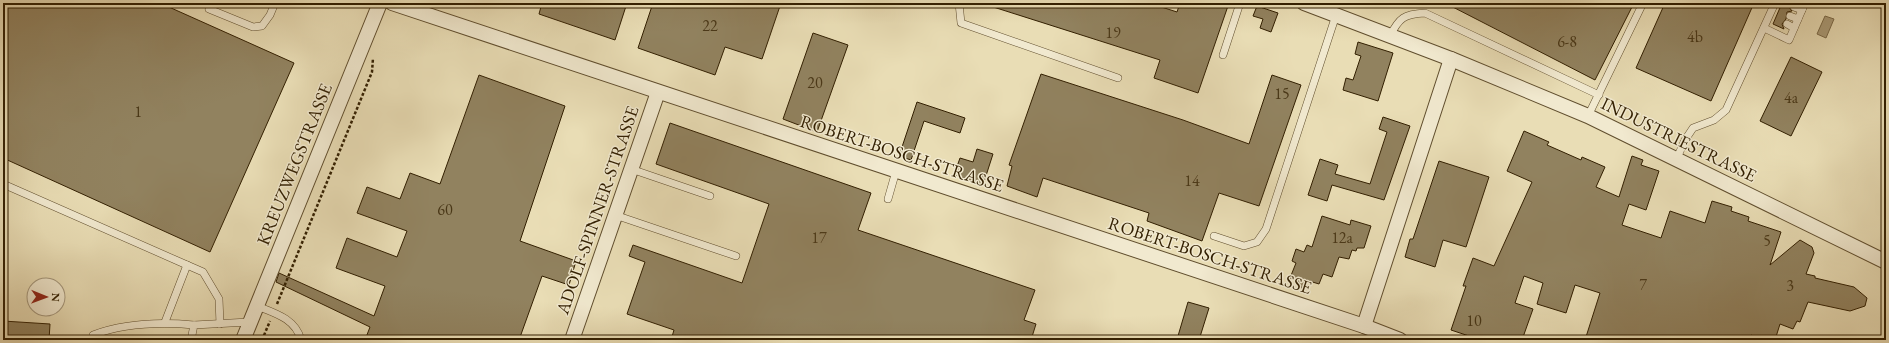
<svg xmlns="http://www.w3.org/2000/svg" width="1889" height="343" font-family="'EB Garamond',serif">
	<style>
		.water { fill: #ab9c78; stroke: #7b6a48 }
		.building { fill: #91825f; stroke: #321f01 }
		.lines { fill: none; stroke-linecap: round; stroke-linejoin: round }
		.service-casing { stroke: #604e2e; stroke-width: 8 }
		.minor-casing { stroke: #604e2e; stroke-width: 16 }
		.path { stroke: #321f01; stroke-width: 2.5; stroke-dasharray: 3 2; stroke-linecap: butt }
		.service { stroke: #f1e9cf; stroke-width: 7 }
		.minor { stroke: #f1e9cf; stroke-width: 14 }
		.labels { text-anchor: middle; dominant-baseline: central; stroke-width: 3; stroke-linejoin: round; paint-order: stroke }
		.number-label { font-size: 16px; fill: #4a3818 }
		.street-label { font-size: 18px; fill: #321f01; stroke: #f1e9cf }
	</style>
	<rect width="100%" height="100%" fill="#e9ddb5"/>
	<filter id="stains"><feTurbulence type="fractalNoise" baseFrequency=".005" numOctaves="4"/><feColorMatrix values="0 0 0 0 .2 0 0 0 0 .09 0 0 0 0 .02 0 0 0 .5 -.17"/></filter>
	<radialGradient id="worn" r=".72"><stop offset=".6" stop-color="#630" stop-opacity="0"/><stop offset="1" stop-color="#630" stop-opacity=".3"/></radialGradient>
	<!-- water -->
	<path class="water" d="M1825,16L1834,19L1826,38L1817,34Z"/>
	<!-- building -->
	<g class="building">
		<path d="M3,3H160L294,63L210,252L3,158Z"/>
		<path d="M542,3H627L615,40L539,14Z"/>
		<path d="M653,3H781L762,59L725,47L715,75L638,48Z"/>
		<path d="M988,3H1149L1177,12L1180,3H1229L1198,93L1154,78L1160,60L987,5Z"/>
		<path d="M1445,3H1634L1595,80Z"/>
		<path d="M1665,3H1754L1711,101L1636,68Z"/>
		<path d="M1782,3H1791L1789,7L1792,11L1787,12L1786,19L1782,24L1784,29L1773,24Z"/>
		<path d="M1257,6L1278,13L1271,32L1260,28L1263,19L1253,16Z"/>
		<path d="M813,33L848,45L817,132L783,119Z"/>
		<path d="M1358,42L1393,53L1378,101L1343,90L1346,78L1353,80L1361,56L1355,54Z"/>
		<path d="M1791,57L1822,72L1791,136L1760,121Z"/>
		<path d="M1041,74L1183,120L1249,144L1272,75L1301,85L1259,206L1219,193L1202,241L1147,221L1149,213L1043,178L1037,197L1007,186L1012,166L1009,165Z"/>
		<path d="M479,75L565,106L520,241L576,261L569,285L542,276L519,340H365L370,327L276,282L279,273L374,316L385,286L336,268L347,238L397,257L407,231L357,213L367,187L400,199L410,173L440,184Z"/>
		<path d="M917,102L965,118L960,133L924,121L911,160L899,156Z"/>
		<path d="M1383,117L1410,126L1384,200L1332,185L1327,201L1308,195L1320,159L1338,165L1335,174L1370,184L1387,132L1379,129Z"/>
		<path d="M670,123L871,193L858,230L1035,290L1024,320L1036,324L1031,340H671L674,330L627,314L645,262L629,256L633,245L742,283L769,204L656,164Z"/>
		<path d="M1524,131L1549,142L1547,145L1581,160L1582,157L1605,167L1596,187L1619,197L1632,156L1643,160L1641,165L1659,171L1646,210L1629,204L1622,225L1661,238L1670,211L1705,223L1712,201L1732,207L1731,211L1749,217L1748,221L1781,232L1770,265L1800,240L1812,247L1814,253L1806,274L1815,276V278L1854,287L1867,298L1865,306L1850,311L1808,302L1800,322L1797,321L1793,329L1780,324L1775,340H1765L1751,335L1750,340H1585L1600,293L1575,285L1566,313L1537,304L1543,283L1524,276L1515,303L1533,309L1522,340H1481L1451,330L1466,286H1463L1473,258L1494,266L1532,182L1507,171Z"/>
		<path d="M977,149L993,154L983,185L954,175L960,158L973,162Z"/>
		<path d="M1439,161L1489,177L1466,247L1443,240L1435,267L1405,257L1410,239H1413Z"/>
		<path d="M1322,216L1350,225L1351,220L1371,226L1364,248H1357L1356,251L1352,250L1349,259L1339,257L1332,277L1323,274L1319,284L1306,280L1303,290L1298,281L1290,278L1296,263L1292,261L1296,249L1304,252L1307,245L1312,247Z"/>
		<path d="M1188,302L1209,308L1199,340H1182L1183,338L1178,336Z"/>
		<path d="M3,321L50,324L49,340H3Z"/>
	</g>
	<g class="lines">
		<defs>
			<g id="service">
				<path d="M959,3L961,23L1118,78"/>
				<path d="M1794,7L1802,10"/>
				<path d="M209,9L253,27L262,26L270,15L275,3"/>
				<path d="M1790,16L1798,19"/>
				<path d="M1787,24L1794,28"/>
				<path d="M1764,28L1789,40L1805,3"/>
				<path d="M1390,36C1399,18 1404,14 1425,13L1599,95"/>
				<path d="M1223,55L1240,3"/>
				<path d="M1588,116L1643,3"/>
				<path d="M1677,158L1685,140L1693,128L1714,120L1726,110L1775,3"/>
				<path d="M631,169L710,196"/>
				<path d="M3,184L187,265"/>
				<path d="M888,199L896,171"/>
				<path d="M615,215L736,256"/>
				<path d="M1214,236L1244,246L1257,242L1266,229L1336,15"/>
				<path d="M257,306C275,313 296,319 301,340"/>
				<path d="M165,322L187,265L203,272L219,299L220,324"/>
				<path d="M92,340L93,335C125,323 161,322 194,325"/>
				<path d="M191,340L194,325L249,322"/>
			</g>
			<g id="minor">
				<path d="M392,3L1364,326L1400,340"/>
				<path d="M1304,3L1451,59L1588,116L1886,262"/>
				<path d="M1364,326L1451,59"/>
				<path d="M243,340L380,3"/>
				<path d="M572,340L658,92"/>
			</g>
		</defs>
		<!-- service casing -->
		<use href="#service" class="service-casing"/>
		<!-- minor casing -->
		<use href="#minor" class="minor-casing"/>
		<!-- path -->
		<g class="path">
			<path d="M277,304L372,72L373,58"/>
			<path d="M262,340L270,321"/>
		</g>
		<!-- service -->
		<use href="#service" class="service"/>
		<!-- minor -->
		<use href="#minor" class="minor"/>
	</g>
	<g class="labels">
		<!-- number labels -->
		<g class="number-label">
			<text x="710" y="25">22</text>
			<text x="1113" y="32">19</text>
			<text x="1695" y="36">4b</text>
			<text x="1567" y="41">6-8</text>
			<text x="815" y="82">20</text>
			<text x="1282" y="93">15</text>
			<text x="1791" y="97">4a</text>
			<text x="138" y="111">1</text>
			<text x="1192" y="180">14</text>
			<text x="445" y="209">60</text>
			<text x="819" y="237">17</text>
			<text x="1342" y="237">12a</text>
			<text x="1767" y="240">5</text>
			<text x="1643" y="284">7</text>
			<text x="1790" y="285">3</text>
			<text x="1474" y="320">10</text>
		</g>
		<!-- street labels -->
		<g class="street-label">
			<text transform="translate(1679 139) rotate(26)">INDUSTRIESTRASSE</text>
			<text transform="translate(902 153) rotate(18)">ROBERT-BOSCH-STRASSE</text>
			<text transform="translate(294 164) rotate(-68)">KREUZWEGSTRASSE</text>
			<text transform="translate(597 210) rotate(-71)">ADOLF-SPINNER-STRASSE</text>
			<text transform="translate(1210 255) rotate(18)">ROBERT-BOSCH-STRASSE</text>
		</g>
	</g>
	<!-- margin -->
	<rect width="1889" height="343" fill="none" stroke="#e9ddb5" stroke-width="16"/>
	<rect x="4" y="4" width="1881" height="335" fill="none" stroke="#321f01" stroke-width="2"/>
	<rect x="8" y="8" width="1873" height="327" fill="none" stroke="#321f01"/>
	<!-- north arrow -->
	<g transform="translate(46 297) rotate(91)"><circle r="19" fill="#f1e9cf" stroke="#a5987d"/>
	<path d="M0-3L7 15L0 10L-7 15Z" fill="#8f2418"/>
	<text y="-6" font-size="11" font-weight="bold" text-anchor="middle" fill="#321f01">N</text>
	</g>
	<rect width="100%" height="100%" filter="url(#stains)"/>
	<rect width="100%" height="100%" fill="url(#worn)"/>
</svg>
